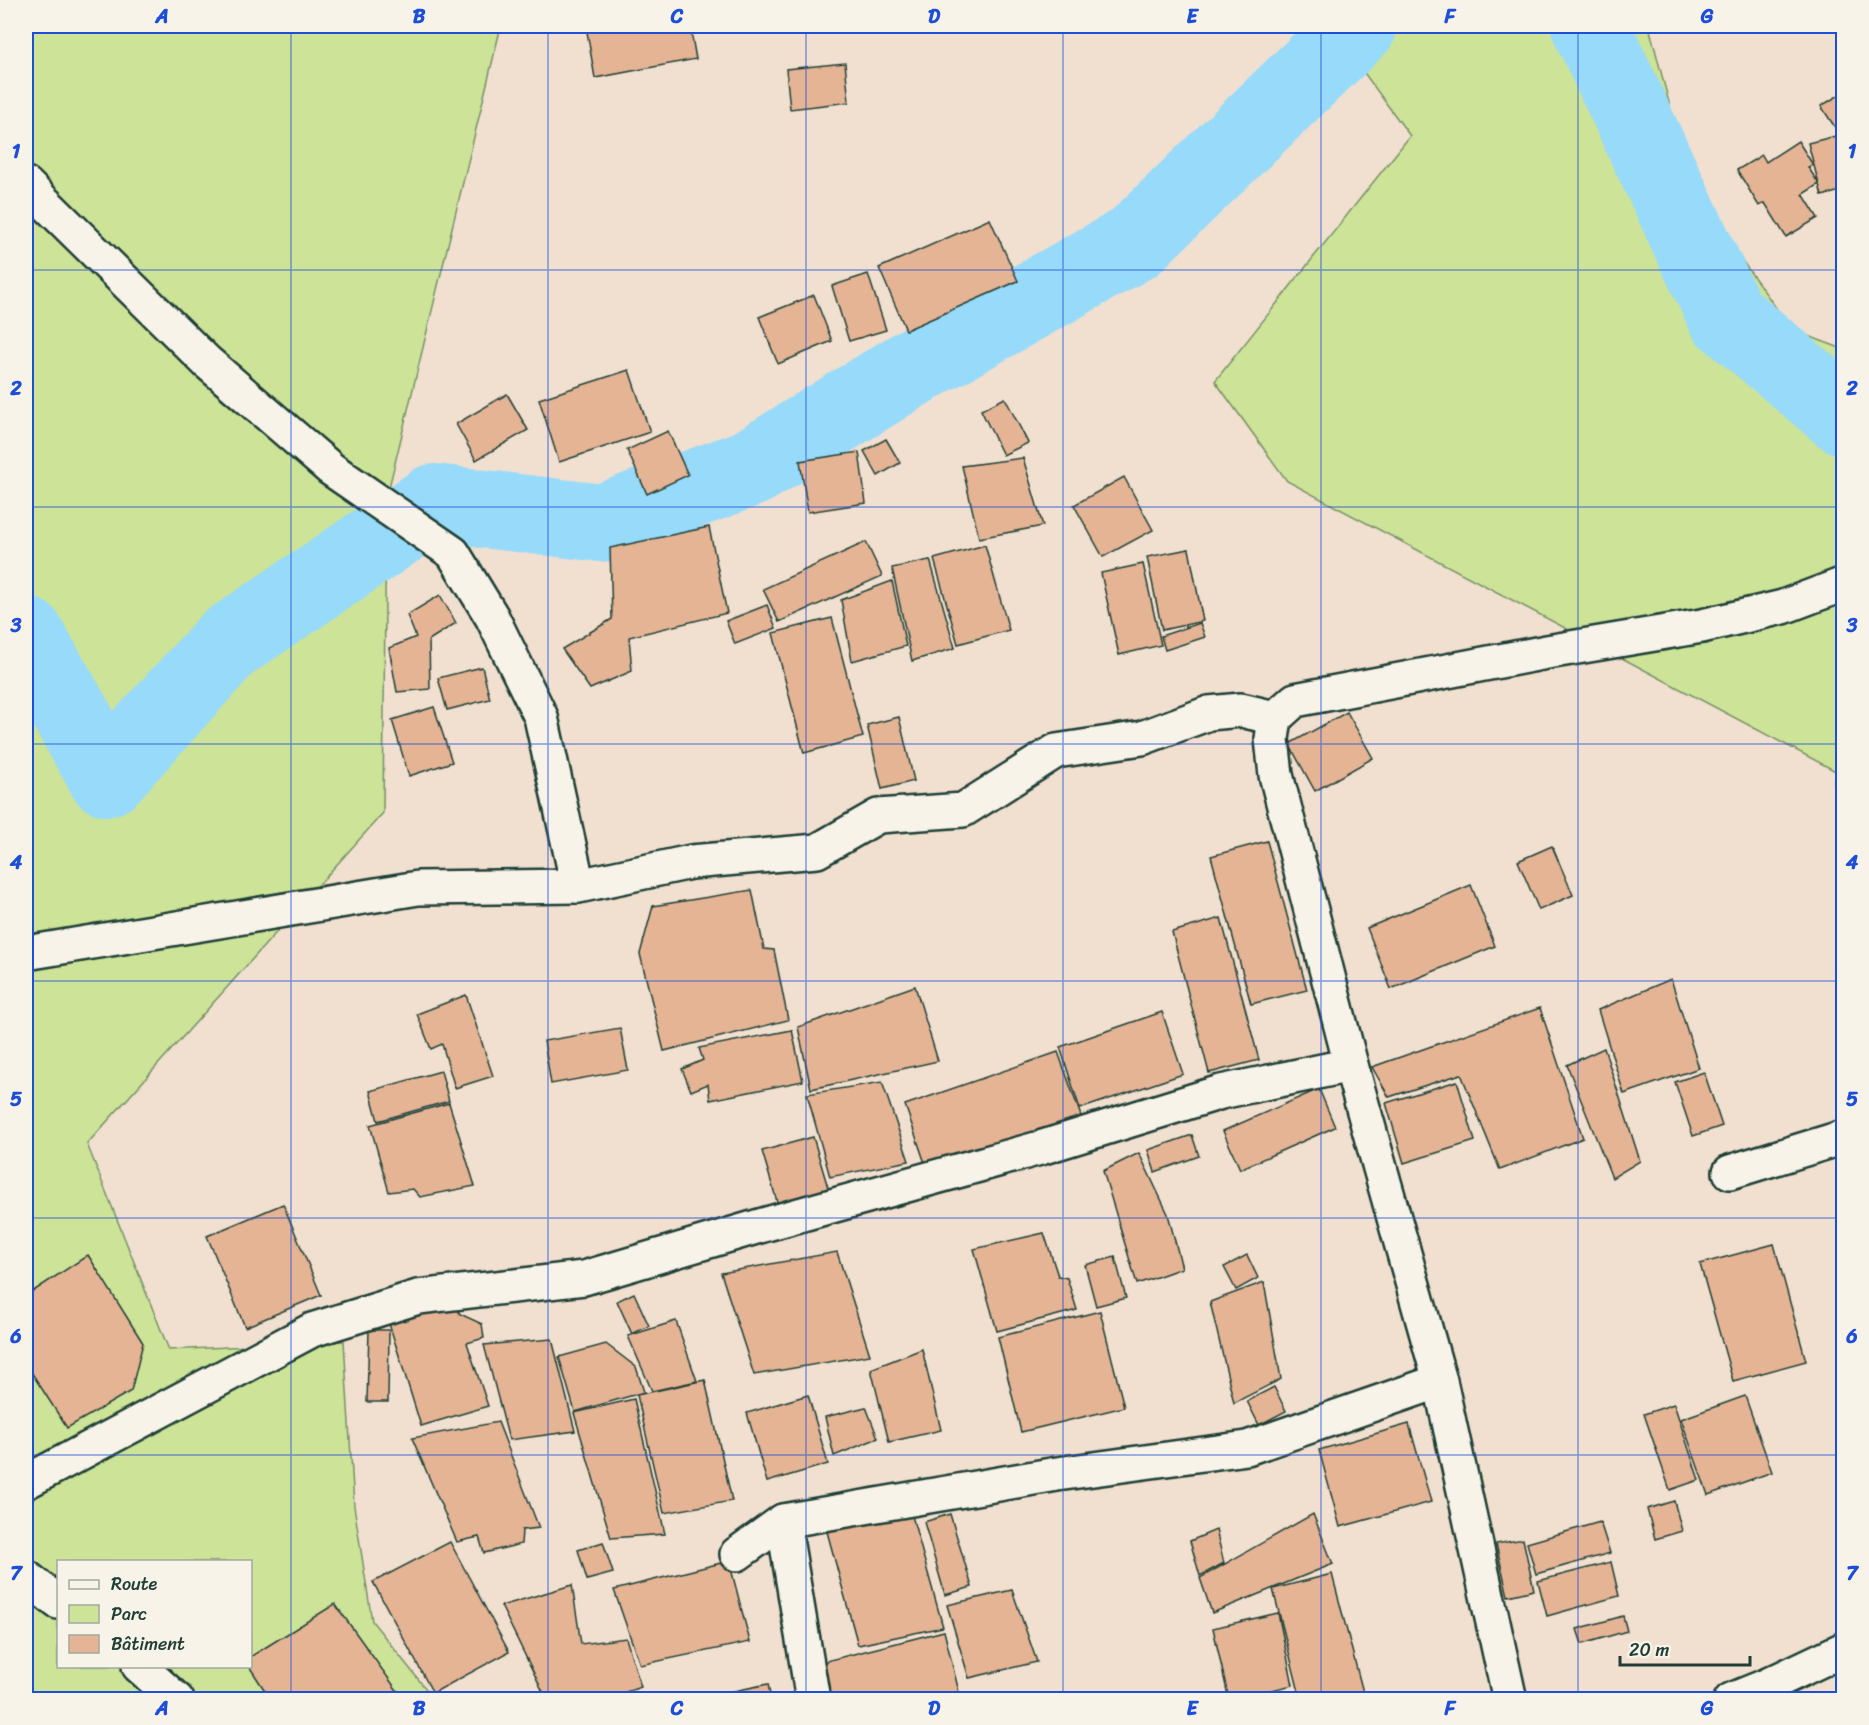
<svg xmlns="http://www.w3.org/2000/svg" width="1869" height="1725" font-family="Sriracha,sans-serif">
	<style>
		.green { fill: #cce398; stroke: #769066; stroke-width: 1.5; fill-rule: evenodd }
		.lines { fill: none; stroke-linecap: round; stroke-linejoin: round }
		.stream { stroke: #689bab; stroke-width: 14 }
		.river { stroke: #98dafa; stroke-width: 78 }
		.building { fill: #e4b495; stroke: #1f3d34; stroke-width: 1.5 }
		.minor-casing { stroke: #1f3d34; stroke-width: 38 }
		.minor { stroke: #f7f3e8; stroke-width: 33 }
		.grid { fill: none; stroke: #1d4ed8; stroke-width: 1.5; stroke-opacity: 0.55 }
		.neatline { fill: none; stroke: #1d4ed8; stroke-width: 2 }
		.grid-label { font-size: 20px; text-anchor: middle; font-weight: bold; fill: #1d4ed8 }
	</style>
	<rect width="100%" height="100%" fill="#f1e0cf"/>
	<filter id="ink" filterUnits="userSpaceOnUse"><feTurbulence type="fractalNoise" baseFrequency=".0167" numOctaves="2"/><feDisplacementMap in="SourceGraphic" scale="12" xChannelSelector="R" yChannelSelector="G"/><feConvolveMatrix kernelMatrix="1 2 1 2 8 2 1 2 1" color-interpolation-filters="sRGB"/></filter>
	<g filter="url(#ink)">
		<!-- green -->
		<g class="green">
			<path d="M26,26H501L386,500L383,813L87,1144L169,1350L344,1341L354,1506L372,1621L434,1699L26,1700ZM58,1562H250V1666H58Z"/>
			<path d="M1330,26H1649L1692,191L1792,330L1843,349V775L1287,481L1215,381L1410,136Z"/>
		</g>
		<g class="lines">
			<!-- stream -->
			<g class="stream">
				<path d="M1840,781L1844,811"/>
				<path d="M1840,969L1844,968"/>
			</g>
			<!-- river -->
			<g class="river">
				<path d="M1590,26L1726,316L1844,416"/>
				<path d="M26,636L107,777L227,644L434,503L602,523L752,467L917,365L1134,243L1358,26"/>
			</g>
		</g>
		<!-- building -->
		<g class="building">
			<path d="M586,26H690L696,59L595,78Z"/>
			<path d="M845,63L849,102L790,109L786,69Z"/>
			<path d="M1844,92V141L1821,106Z"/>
			<path d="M1836,136L1844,165V190L1822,196L1808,143Z"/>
			<path d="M1798,141L1813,165L1808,167L1819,184L1803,194L1818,218L1786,237L1765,203L1759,206L1737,170L1762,155L1766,162Z"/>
			<path d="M990,219L1018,281L906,330L879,268Z"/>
			<path d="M868,274L886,330L849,341L832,286Z"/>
			<path d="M814,295L832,341L778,364L759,317Z"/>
			<path d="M629,370L650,432L559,462L539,399Z"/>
			<path d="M507,394L528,430L476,460L456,424Z"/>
			<path d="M1005,398L1028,443L1003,455L981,410Z"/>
			<path d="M668,431L688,475L647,494L627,450Z"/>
			<path d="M886,439L900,463L878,476L864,451Z"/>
			<path d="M859,452L866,503L808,512L800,461Z"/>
			<path d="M1023,458L1043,526L979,538L962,466Z"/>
			<path d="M1124,477L1153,530L1103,557L1074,505Z"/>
			<path d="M709,527L727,613L629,637L632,671L590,689L562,649L612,619L610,548Z"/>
			<path d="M866,542L882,576L779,622L763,589Z"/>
			<path d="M985,545L1009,630L958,644L934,559Z"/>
			<path d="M1189,549L1203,621L1162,630L1147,557Z"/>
			<path d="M930,560L955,648L912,661L892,568Z"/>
			<path d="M1143,564L1161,645L1119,655L1101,573Z"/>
			<path d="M892,581L906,646L852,661L841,600Z"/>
			<path d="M440,595L456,623L429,640L430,689L397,692L389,648L416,637L407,615Z"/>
			<path d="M767,605L776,628L735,644L726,621Z"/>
			<path d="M832,618L863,737L804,753L773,633Z"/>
			<path d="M1200,623L1205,637L1165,650L1161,636Z"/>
			<path d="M482,667L490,699L447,710L438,678Z"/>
			<path d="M434,707L452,762L409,776L392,720Z"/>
			<path d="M1347,712L1373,758L1315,791L1289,744Z"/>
			<path d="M899,717L914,781L882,789L867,725Z"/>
			<path d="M1267,841L1307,990L1251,1004L1211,856Z"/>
			<path d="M1552,846L1573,895L1539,910L1518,861Z"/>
			<path d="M1471,885L1495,946L1391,989L1367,928Z"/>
			<path d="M752,890L764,949L774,950L788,1020L664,1051L640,954L653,906Z"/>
			<path d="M1221,918L1259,1060L1209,1073L1172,932Z"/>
			<path d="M1671,979L1699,1068L1624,1094L1598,1010Z"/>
			<path d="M915,986L938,1061L811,1089L798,1027Z"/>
			<path d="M466,995L493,1076L455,1088L442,1044L431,1049L417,1014Z"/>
			<path d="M1540,1008L1583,1138L1500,1170L1461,1074L1389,1097L1372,1067Z"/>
			<path d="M1162,1012L1183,1074L1080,1109L1060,1047Z"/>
			<path d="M620,1028L628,1070L551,1084L544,1041Z"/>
			<path d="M792,1030L803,1081L710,1100L708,1084L691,1091L682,1069L703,1060L699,1048Z"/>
			<path d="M1604,1048L1640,1161L1612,1178L1567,1065Z"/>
			<path d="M1058,1052L1081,1116L927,1169L905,1105Z"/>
			<path d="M441,1071L449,1101L378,1121L370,1091Z"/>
			<path d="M1704,1072L1722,1126L1693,1136L1675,1082Z"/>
			<path d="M1457,1081L1475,1141L1404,1163L1386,1103Z"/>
			<path d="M882,1082L909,1161L830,1177L807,1094Z"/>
			<path d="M1319,1089L1335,1127L1240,1169L1223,1131Z"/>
			<path d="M449,1103L475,1186L420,1197L413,1189L389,1192L370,1125Z"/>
			<path d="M1192,1135L1199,1156L1155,1172L1148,1150Z"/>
			<path d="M813,1137L829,1191L778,1205L762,1151Z"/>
			<path d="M1139,1153L1168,1214L1182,1268L1137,1284L1103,1171Z"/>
			<path d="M283,1204L321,1295L245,1327L207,1236Z"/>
			<path d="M1044,1233L1058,1276L1067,1278L1077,1310L997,1331L974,1249Z"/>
			<path d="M1774,1244L1806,1361L1733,1381L1700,1264Z"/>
			<path d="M837,1252L870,1355L754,1375L721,1273Z"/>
			<path d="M88,1255L143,1343L131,1391L67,1428L26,1364V1296Z"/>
			<path d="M1247,1255L1258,1278L1236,1290L1224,1267Z"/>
			<path d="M1115,1257L1126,1298L1096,1306L1085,1265Z"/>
			<path d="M1264,1282L1281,1379L1234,1403L1210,1302Z"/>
			<path d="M634,1293L649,1326L632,1334L617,1301Z"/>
			<path d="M450,1298L460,1314L482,1324L484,1338L467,1343L488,1406L421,1426L387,1317Z"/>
			<path d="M1100,1311L1124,1407L1021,1432L998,1337Z"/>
			<path d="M676,1321L697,1381L652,1391L628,1336Z"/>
			<path d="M369,1330H389L388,1402H367Z"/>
			<path d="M552,1339L575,1431L509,1440L484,1345Z"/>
			<path d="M606,1344L636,1367L644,1392L575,1412L559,1357Z"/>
			<path d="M922,1349L941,1430L889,1442L871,1369Z"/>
			<path d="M705,1380L732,1501L664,1513L637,1395Z"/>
			<path d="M1274,1387L1286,1411L1259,1425L1247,1401Z"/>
			<path d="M808,1395L828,1464L767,1482L747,1413Z"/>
			<path d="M1745,1396L1772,1472L1708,1495L1681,1419Z"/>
			<path d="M634,1399L665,1534L611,1538L574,1413Z"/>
			<path d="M1674,1404L1699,1480L1670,1490L1644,1414Z"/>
			<path d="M866,1407L878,1438L834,1456L825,1417Z"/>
			<path d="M498,1422L539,1528L522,1530L521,1544L484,1553L479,1537L457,1542L412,1438Z"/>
			<path d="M1409,1424L1431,1502L1340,1527L1319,1450Z"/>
			<path d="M1674,1501L1682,1531L1655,1539L1647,1509Z"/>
			<path d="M909,1505L943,1627L858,1645L826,1528Z"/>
			<path d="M950,1514L972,1587L945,1595L924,1522Z"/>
			<path d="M1313,1514L1333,1564L1212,1613L1200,1578Z"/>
			<path d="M1600,1522L1610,1553L1536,1574L1527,1543Z"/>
			<path d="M1216,1530L1224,1563L1200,1576L1190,1541Z"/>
			<path d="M1523,1539L1534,1590L1508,1596L1496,1544Z"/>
			<path d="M450,1542L509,1652L433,1693L373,1582Z"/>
			<path d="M603,1542L613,1573L587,1580L578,1550Z"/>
			<path d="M729,1561L750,1642L640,1665L614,1590Z"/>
			<path d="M1611,1562L1619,1596L1547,1616L1538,1581Z"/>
			<path d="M1332,1574L1365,1700H1301L1273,1589Z"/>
			<path d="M572,1585L581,1644L626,1638L641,1687L602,1700H547L501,1606Z"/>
			<path d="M1012,1590L1037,1662L969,1678L947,1605Z"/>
			<path d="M335,1604L404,1700H271L249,1666L250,1657Z"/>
			<path d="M1278,1613L1293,1685L1229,1700L1213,1628Z"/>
			<path d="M1623,1616L1627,1631L1582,1644L1577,1629Z"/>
			<path d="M944,1631L961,1700H831L822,1662Z"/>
			<path d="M768,1684L771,1700H691Z"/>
		</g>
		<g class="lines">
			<defs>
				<g id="minor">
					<path d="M26,184L207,362L331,469L453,553L492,617L541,717L578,886"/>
					<path d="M1275,718L1272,739L1276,775L1351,1065L1440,1381L1510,1700"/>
					<path d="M26,953L418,888L578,886L691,862L817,851L878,816L963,810L1056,751L1142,738L1209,713L1241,710L1275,718L1295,700L1547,652L1702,626L1783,607L1844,584"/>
					<path d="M1730,1172L1844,1137"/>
					<path d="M26,1482L312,1330L418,1297L584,1278L763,1225L1040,1148L1221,1092L1351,1065"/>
					<path d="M783,1521L813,1700"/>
					<path d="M737,1554L783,1521L1057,1474L1247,1448L1440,1381"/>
					<path d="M26,1577L58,1602"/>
					<path d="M139,1666L177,1700"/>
					<path d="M1731,1700L1768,1685L1844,1649"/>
				</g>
			</defs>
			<!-- minor casing -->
			<use href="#minor" class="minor-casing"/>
			<!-- minor -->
			<use href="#minor" class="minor"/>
		</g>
	</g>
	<!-- grid -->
	<path class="grid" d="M291,26V1700M548,26V1700M806,26V1700M1063,26V1700M1321,26V1700M1578,26V1700M26,270H1844M26,507H1844M26,744H1844M26,981H1844M26,1218H1844M26,1455H1844"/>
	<!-- margin -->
	<rect width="1869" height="1725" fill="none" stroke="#f7f3e8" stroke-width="66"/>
	<!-- legend -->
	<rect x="57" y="1560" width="195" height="108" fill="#f7f3e8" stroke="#a1aaa0" stroke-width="1.5"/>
	<rect x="69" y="1580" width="30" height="9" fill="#f7f3e8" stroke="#a1aaa0" stroke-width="1.5"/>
	<text x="111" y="1590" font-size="18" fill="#1f3d34">Route</text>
	<rect x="69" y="1605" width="30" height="18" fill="#cce398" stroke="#a1aaa0" stroke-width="1.5"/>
	<text x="111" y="1620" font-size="18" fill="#1f3d34">Parc</text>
	<rect x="69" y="1635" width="30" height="18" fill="#e4b495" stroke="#a1aaa0" stroke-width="1.5"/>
	<text x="111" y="1650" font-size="18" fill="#1f3d34">Bâtiment</text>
	<!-- scale -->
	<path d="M1620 1656v9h130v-9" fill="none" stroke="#1f3d34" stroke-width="3"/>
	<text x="1629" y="1656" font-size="18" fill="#1f3d34" stroke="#f7f3e8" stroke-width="4.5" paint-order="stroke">20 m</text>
	<rect x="33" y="33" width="1803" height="1659" class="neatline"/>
	<g class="grid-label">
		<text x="162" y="23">A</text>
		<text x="419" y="23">B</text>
		<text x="677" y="23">C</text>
		<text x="934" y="23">D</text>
		<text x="1192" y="23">E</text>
		<text x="1450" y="23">F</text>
		<text x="1707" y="23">G</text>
		<text x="16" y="158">1</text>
		<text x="1852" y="158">1</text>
		<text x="16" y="395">2</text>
		<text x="1852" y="395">2</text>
		<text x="16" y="632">3</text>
		<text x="1852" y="632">3</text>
		<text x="16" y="869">4</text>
		<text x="1852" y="869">4</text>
		<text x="16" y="1106">5</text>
		<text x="1852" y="1106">5</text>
		<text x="16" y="1343">6</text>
		<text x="1852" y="1343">6</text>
		<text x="16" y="1580">7</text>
		<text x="1852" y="1580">7</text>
		<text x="162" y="1715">A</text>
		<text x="419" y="1715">B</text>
		<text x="677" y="1715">C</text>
		<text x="934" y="1715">D</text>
		<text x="1192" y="1715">E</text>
		<text x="1450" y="1715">F</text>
		<text x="1707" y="1715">G</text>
	</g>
</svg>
